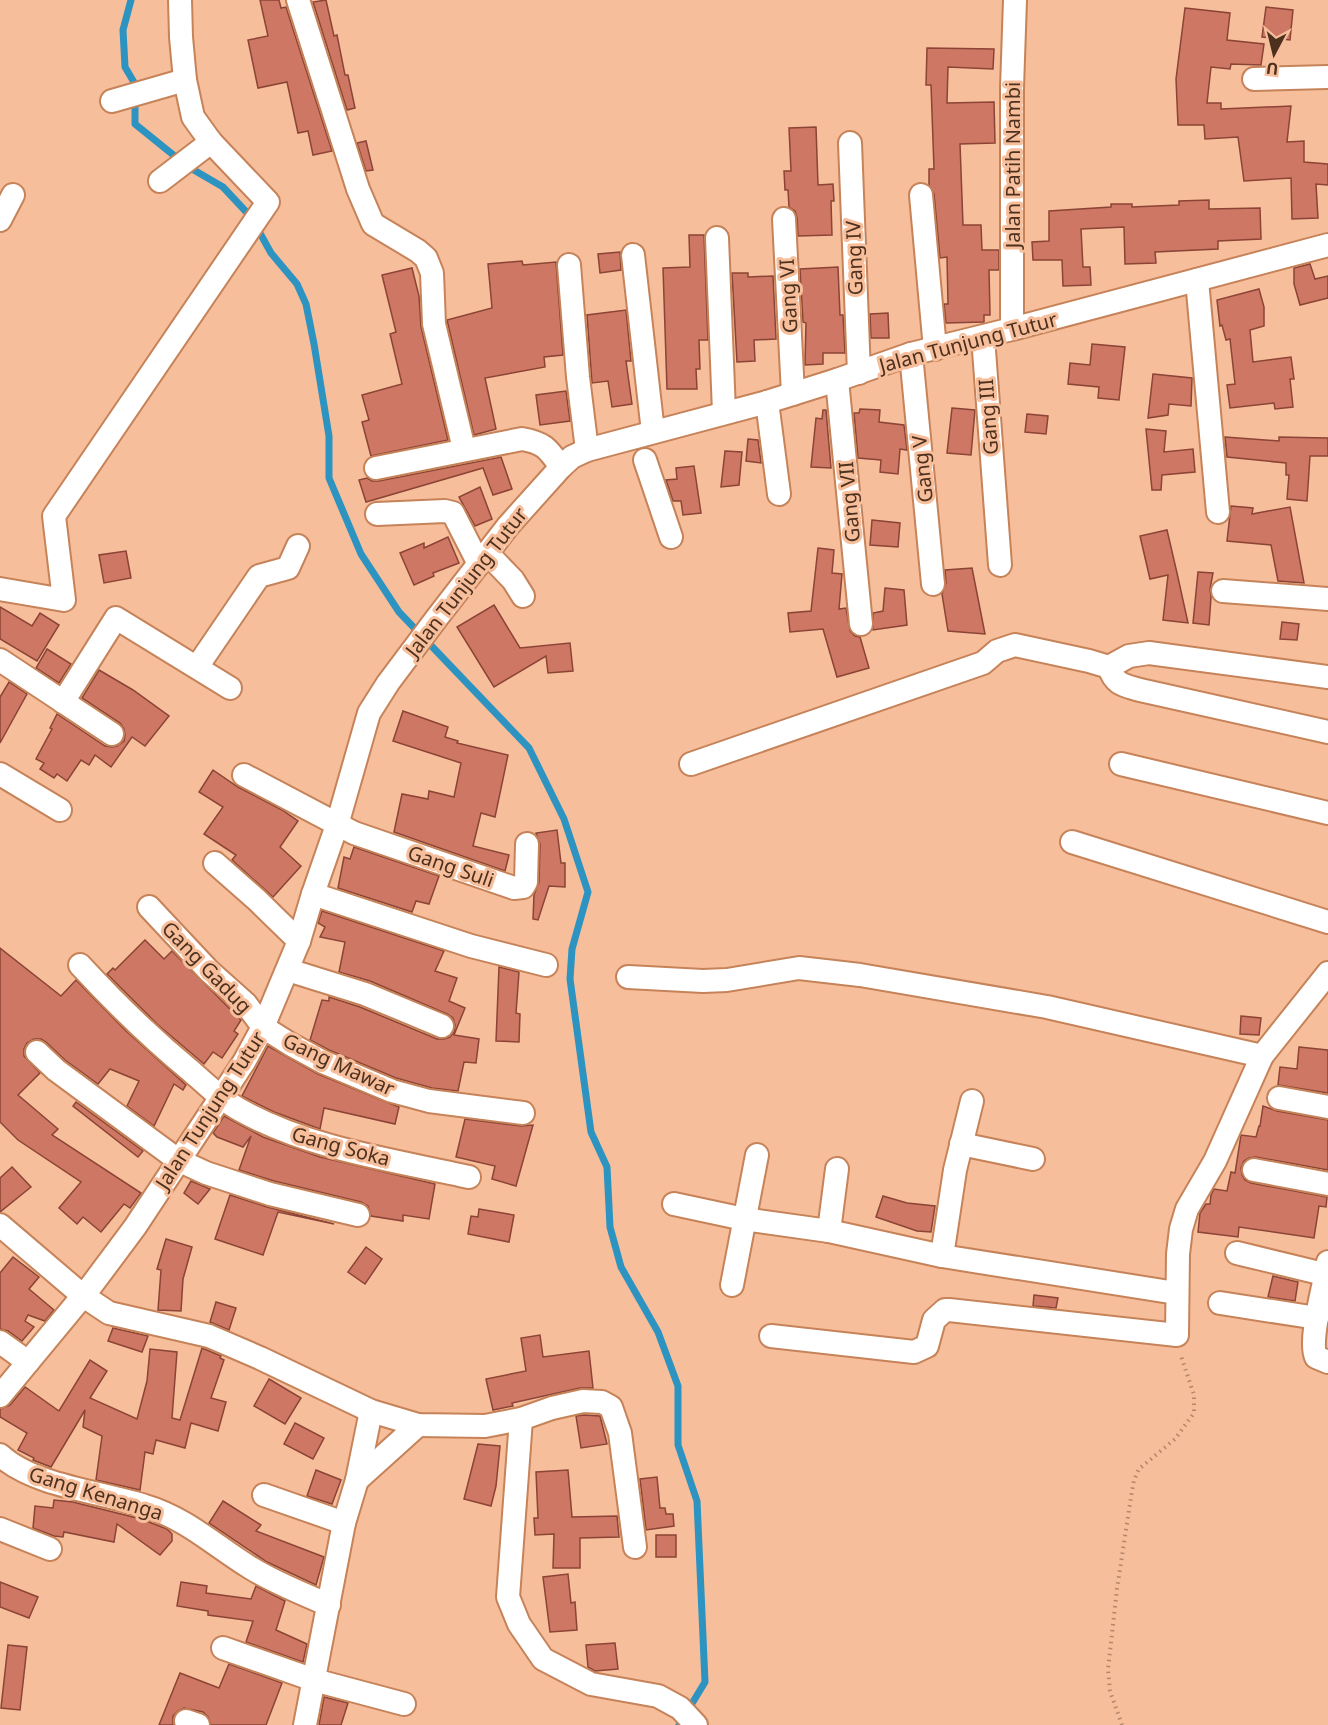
<svg xmlns="http://www.w3.org/2000/svg" width="1328" height="1725" font-family="'Noto Sans',sans-serif">
	<style>
		.lines { fill: none; stroke-linecap: round; stroke-linejoin: round }
		.stream { stroke: #2d93c1; stroke-width: 7 }
		.building { fill: #ce7765; stroke: #8b4435; stroke-width: 1.5 }
		.minor-casing { stroke: #c68359; stroke-width: 26 }
		.path { stroke: #b4866a; stroke-width: 4; stroke-dasharray: 1.5 4.5; stroke-linecap: butt }
		.minor { stroke: #fff; stroke-width: 22 }
		.labels { text-anchor: middle; dominant-baseline: central; stroke-width: 6; stroke-linejoin: round; paint-order: stroke }
		.street-label { font-size: 20px; fill: #4d301e; stroke: #f7be9b }
	</style>
	<rect width="100%" height="100%" fill="#f7be9b"/>
	<g class="lines">
		<!-- stream -->
		<path class="stream" d="M131,0L123,30L125,67L135,84V124L187,166L223,187L251,217L271,253L297,284L306,304L314,344L329,436V478L361,554L399,612L529,748L564,819L588,892L572,949L570,979L591,1132L607,1167L610,1227L621,1267L658,1332L678,1386V1445L697,1501L705,1682L679,1725"/>
	</g>
	<!-- building -->
	<g class="building">
		<path d="M260,0H279L281,8L286,7L332,151L313,155L308,131L298,133L287,82L258,88L248,40L268,36Z"/>
		<path d="M326,0L334,36L337,35L345,75H348L355,108L347,110L313,2Z"/>
		<path d="M1266,7L1293,10L1290,40L1262,37Z"/>
		<path d="M1185,8L1230,13L1227,40L1264,44L1261,65L1231,64L1230,69L1211,67L1207,103H1221V109L1291,106L1287,142L1304,141V162L1328,164V185L1316,184L1318,218L1292,219L1291,178L1244,181L1238,137L1205,139L1204,125H1178L1176,79Z"/>
		<path d="M927,48L994,49L993,69L948,67L947,103L994,102L995,143L960,144L963,225H981L982,250H999V270H989L990,315H984V322L946,323L944,304H948L947,257L940,258L934,194L929,185V169H934L931,85H926Z"/>
		<path d="M816,127L818,185L833,184L834,201H831L832,235L798,236L797,218L795,211L789,207L788,190H785L784,171H791L789,128Z"/>
		<path d="M366,141L373,170L366,171L357,143Z"/>
		<path d="M1209,200V209L1260,208L1261,239L1218,241V249L1155,252L1156,263L1125,264L1124,227L1081,229L1083,267H1090L1091,285L1063,286L1062,260H1033L1032,242L1049,241V211L1111,207V204H1132V207L1179,205V201Z"/>
		<path d="M689,235H704L708,340H699L700,369H696L697,389H667L663,268L690,267Z"/>
		<path d="M620,252L621,270L600,273L598,254Z"/>
		<path d="M522,261L523,265L556,262L563,355L544,357L545,367L485,378L496,429L474,435L447,320L492,308L488,264Z"/>
		<path d="M1310,264L1315,279L1328,276V298L1300,305L1294,284V268Z"/>
		<path d="M838,267L840,315H843L845,353H823V364L805,365L806,323L803,322L800,269Z"/>
		<path d="M412,268L419,296L421,327L448,440L371,456L362,422L369,420L362,395L402,384L390,334L396,332L382,275Z"/>
		<path d="M732,273H748V277L773,276L776,339L754,340L755,361L737,362Z"/>
		<path d="M1259,289L1264,307V326L1250,330L1253,362L1291,357L1294,379H1290L1293,407L1275,409L1274,403L1230,408L1227,385L1235,384L1230,339L1226,340L1222,325L1220,326L1217,300Z"/>
		<path d="M626,310L631,361H626L632,404L612,407L608,381L592,383L587,315Z"/>
		<path d="M888,313L889,338H871L870,314Z"/>
		<path d="M1092,344L1125,347L1119,400L1098,398L1099,387L1068,384L1070,363L1090,365Z"/>
		<path d="M1153,374L1192,378L1191,406L1169,404L1168,415L1148,418Z"/>
		<path d="M566,391L570,421L540,425L536,395Z"/>
		<path d="M952,408L975,410L971,455L947,453Z"/>
		<path d="M860,409L880,410L879,422L904,425L907,450L900,449L898,474L880,472L881,460L858,458L854,413H859Z"/>
		<path d="M823,410H826L831,468L811,467L816,418L822,419Z"/>
		<path d="M1027,414L1048,416L1046,434L1025,432Z"/>
		<path d="M1146,429L1166,431L1164,452L1193,449L1195,472L1162,475L1161,490H1152Z"/>
		<path d="M1225,437L1279,441V437L1328,438V456H1310L1307,501L1287,499L1289,475H1286V463L1227,457Z"/>
		<path d="M748,439L758,440L761,463L746,461Z"/>
		<path d="M725,451L742,452L739,485L721,487Z"/>
		<path d="M501,457L512,489L493,495L483,468L366,502L359,480L367,478L372,481H379Z"/>
		<path d="M694,466L701,513L683,515L681,501H673L666,480L677,479L676,468Z"/>
		<path d="M480,487L492,519L475,526L459,497Z"/>
		<path d="M1231,506L1253,508L1252,514L1290,507L1304,583L1278,581L1271,545L1227,541Z"/>
		<path d="M872,520L900,523L898,547L870,545Z"/>
		<path d="M1167,530L1177,573L1188,623L1163,620L1168,575L1150,579L1140,536Z"/>
		<path d="M448,537L459,563L433,573L434,576L414,585L400,553L424,543V548Z"/>
		<path d="M818,548L834,550L832,573L842,574L839,609L846,608L850,631L855,636L860,637L869,668L837,677L823,629L790,632L788,613L811,611Z"/>
		<path d="M126,551L131,578L104,583L99,555Z"/>
		<path d="M972,568L985,634L948,631L942,594L946,583L945,570Z"/>
		<path d="M1198,572L1213,573L1210,589L1211,597L1209,625L1193,623Z"/>
		<path d="M885,588L904,590L907,625L873,630V613L883,611Z"/>
		<path d="M494,605L520,648L570,643L573,671L548,673L546,656L494,687L457,627Z"/>
		<path d="M0,607L32,626L40,613L59,625L37,661L0,639Z"/>
		<path d="M1282,622L1299,624L1297,640L1280,639Z"/>
		<path d="M47,649L71,664L59,683L36,668Z"/>
		<path d="M99,670L133,690L169,716L145,746L132,737L111,767L95,755L89,765L81,760L67,781L57,774L54,778L40,769L44,763L36,759L52,729L50,728L57,714L105,746L112,747L117,746L124,741L125,735L124,729L120,723L82,698Z"/>
		<path d="M9,682L27,694L0,743V697Z"/>
		<path d="M403,711L448,727L445,737L458,741L457,743L508,755L495,817L481,813L473,846L509,855L505,871L394,832L402,794L428,799L429,791L454,797L461,763L393,741Z"/>
		<path d="M213,770L238,787L282,810L298,821L280,847L301,866L273,897L232,860L236,855L204,834L223,807L199,792Z"/>
		<path d="M557,830L561,863H565V887L549,886L538,920L533,919L534,895L539,882L540,844L536,833Z"/>
		<path d="M354,847L439,876L429,904L416,901L412,912L338,888L344,857L350,859Z"/>
		<path d="M322,911L444,951L435,971L457,978L449,1001L465,1008L454,1035L479,1039L476,1063L464,1062L458,1091L432,1088L396,1078L329,1050L310,1040L322,1000L329,1001V997L360,1007L437,1039H444L450,1037L454,1032L455,1025L453,1018L447,1014L370,981L339,972L345,942L320,937L325,927L318,923Z"/>
		<path d="M145,940L164,959L172,951L241,1020L234,1031L238,1034L222,1058L213,1052L204,1064L157,1024L107,974L113,968L115,970Z"/>
		<path d="M0,948L61,996L76,980L125,1030L186,1085L183,1090L174,1084L154,1126L127,1106L139,1081L110,1069L98,1084L65,1060L46,1042L41,1039H34L27,1043L24,1049V1056L40,1073L18,1095L58,1129L52,1135L141,1193L130,1208L124,1204L101,1232L83,1217L77,1224L59,1208L81,1182L18,1140L0,1122Z"/>
		<path d="M499,967L519,972L516,1013L520,1014L519,1042L496,1041Z"/>
		<path d="M1241,1016L1261,1018L1259,1035L1240,1034Z"/>
		<path d="M268,1046L318,1074L399,1107L395,1124L324,1108L320,1129L274,1112L242,1096Z"/>
		<path d="M1299,1047L1328,1050V1093L1278,1085L1280,1067L1297,1069Z"/>
		<path d="M76,1102L143,1151L138,1157L73,1106Z"/>
		<path d="M1263,1106L1277,1111L1328,1120V1170L1256,1157L1249,1158L1244,1161L1241,1168L1242,1175L1245,1180L1251,1183L1327,1197L1326,1207L1319,1206L1314,1238L1239,1227L1238,1237L1198,1232L1200,1213L1206,1204H1210L1211,1195L1214,1189L1227,1191L1231,1172L1235,1173L1241,1135L1256,1137L1259,1126H1260Z"/>
		<path d="M224,1116L263,1137L320,1157L435,1184L429,1219L403,1215V1221L371,1216L368,1206L361,1202L274,1181L239,1170L251,1136L243,1147L217,1137L213,1133Z"/>
		<path d="M465,1119L521,1126L533,1125L516,1186L492,1179L495,1166L456,1157Z"/>
		<path d="M12,1167L31,1187L0,1212V1178Z"/>
		<path d="M191,1181L210,1189L198,1204L184,1193Z"/>
		<path d="M230,1195L267,1207L334,1224L278,1212L263,1255L215,1239Z"/>
		<path d="M883,1196L907,1203L935,1206L931,1232L917,1231L876,1217Z"/>
		<path d="M479,1209L514,1215L509,1242L468,1234L471,1216L478,1217Z"/>
		<path d="M166,1239L192,1247L183,1279L181,1311L158,1310L161,1270L157,1269Z"/>
		<path d="M366,1247L382,1259L365,1284L348,1272Z"/>
		<path d="M13,1257L39,1277L29,1289L54,1310L45,1321L28,1315L25,1321L34,1327L22,1341L8,1331L0,1329V1273Z"/>
		<path d="M1273,1276L1298,1282L1295,1301L1268,1297Z"/>
		<path d="M1034,1295L1058,1298L1056,1308L1033,1306Z"/>
		<path d="M216,1302L236,1308L229,1330L210,1322Z"/>
		<path d="M113,1328L148,1336L142,1352L108,1341Z"/>
		<path d="M540,1335L543,1357L589,1351L593,1388H580L512,1403L513,1406L493,1410L486,1379L526,1371L521,1338Z"/>
		<path d="M202,1348L221,1356L220,1358L224,1360L211,1398L226,1402L218,1431L191,1423L185,1448L156,1440L153,1454L145,1452L140,1490L96,1480L102,1436L83,1427L85,1410L51,1467L33,1460L34,1458L18,1450L27,1433L0,1417V1409L10,1405L25,1387L59,1411L90,1360L107,1371L90,1398L137,1419L147,1381L150,1349L177,1352L172,1418L180,1420Z"/>
		<path d="M269,1379L301,1398L285,1424L254,1406Z"/>
		<path d="M584,1415L600,1416L607,1444L581,1448L576,1416Z"/>
		<path d="M295,1423L324,1438L313,1459L284,1444Z"/>
		<path d="M478,1444L500,1446L496,1486L491,1506L464,1499Z"/>
		<path d="M316,1470L341,1480L332,1504L307,1496Z"/>
		<path d="M568,1470L572,1517L617,1516L619,1537L580,1538V1568H553L554,1534L535,1535L534,1518H538L536,1472Z"/>
		<path d="M657,1477L660,1508H665L666,1514H673L674,1526L646,1530L640,1479Z"/>
		<path d="M54,1500L73,1502L141,1519L167,1529L172,1534V1541L160,1555L117,1524L114,1542L64,1532L63,1537L54,1536L33,1528L35,1506L53,1508Z"/>
		<path d="M223,1501L261,1525L256,1531L324,1557L316,1585L267,1562L209,1523Z"/>
		<rect x="656" y="1535" width="20" height="22"/>
		<path d="M568,1574L571,1603L575,1602L577,1630L550,1632L543,1577Z"/>
		<path d="M0,1582L38,1597L29,1618L0,1607Z"/>
		<path d="M181,1582L207,1586L206,1593L251,1599L256,1586L285,1601L276,1630L307,1644L303,1662L246,1642L253,1621L208,1615V1611L177,1606Z"/>
		<path d="M615,1643L618,1669L595,1671L588,1667L586,1645Z"/>
		<path d="M8,1645L27,1647L20,1710L1,1708Z"/>
		<path d="M229,1664L282,1683L266,1725H211L208,1717L203,1712L184,1708L178,1711L173,1716V1725H159L180,1673L219,1688Z"/>
		<path d="M324,1697L348,1703L341,1725H319Z"/>
	</g>
	<g class="lines">
		<defs>
			<g id="minor">
				<path d="M298,0L358,189L373,224L418,251L426,258L432,273L434,324L464,449"/>
				<path d="M1254,79L1328,77"/>
				<path d="M112,101L185,80L181,37L180,0"/>
				<path d="M850,143L859,373"/>
				<path d="M160,181L211,142"/>
				<path d="M921,195L935,349"/>
				<path d="M784,219L793,394"/>
				<path d="M0,220L13,195"/>
				<path d="M717,238L724,412"/>
				<path d="M633,255L653,432"/>
				<path d="M569,265L578,377L587,450"/>
				<path d="M1197,280L1218,512"/>
				<path d="M1012,329V88L1015,0"/>
				<path d="M983,337L1000,565"/>
				<path d="M911,354L933,584"/>
				<path d="M837,380L861,624"/>
				<path d="M767,402L779,494"/>
				<path d="M645,460L671,537"/>
				<path d="M376,468L522,439C545,443 548,449 561,467"/>
				<path d="M377,514L445,511L453,513L479,564"/>
				<path d="M487,553L513,580L523,596"/>
				<path d="M0,589L64,600L54,516L268,202L211,142L193,117L185,80"/>
				<path d="M1223,591L1328,599"/>
				<path d="M0,660L112,734"/>
				<path d="M197,667L259,576L288,568L298,546"/>
				<path d="M1109,667L1129,656L1149,653L1328,677"/>
				<path d="M63,702L116,618L230,688"/>
				<path d="M691,764L983,663L997,651L1015,645L1089,661L1109,667C1115,685 1123,685 1140,690L1328,732"/>
				<path d="M1121,764L1328,813"/>
				<path d="M0,774L60,810"/>
				<path d="M244,775L354,833L514,888L523,887L526,882L527,844"/>
				<path d="M1072,842L1328,922"/>
				<path d="M215,863L257,900L299,941"/>
				<path d="M313,894L471,946L546,965"/>
				<path d="M149,907L209,971L246,1004L263,1027L290,1044L323,1062L392,1091L429,1101L523,1113"/>
				<path d="M80,965C115,1003 152,1039 192,1072C208,1086 223,1101 242,1111C311,1149 393,1160 469,1177"/>
				<path d="M288,970L365,994L442,1026"/>
				<path d="M628,977L703,981L727,980L799,968L860,975L1047,1007L1262,1056"/>
				<path d="M37,1052L56,1070L178,1160L206,1173L270,1194L358,1215"/>
				<path d="M1279,1098L1328,1107"/>
				<path d="M972,1101L955,1170L942,1256L1176,1293"/>
				<path d="M961,1144L1033,1159"/>
				<path d="M1254,1170L1328,1184"/>
				<path d="M674,1204L744,1219L829,1231L942,1256"/>
				<path d="M0,1225L82,1295L109,1313L209,1336L260,1358L371,1411L418,1425L485,1426L521,1419L552,1408L583,1401L602,1402L611,1407L620,1433L635,1547"/>
				<path d="M829,1231L837,1169"/>
				<path d="M1237,1253L1328,1275"/>
				<path d="M1328,1262C1325,1283 1308,1340 1316,1357L1328,1362"/>
				<path d="M732,1285L757,1155"/>
				<path d="M1220,1303L1317,1318"/>
				<path d="M771,1336L914,1352L927,1346L934,1320L945,1310H949L1177,1335L1178,1254L1181,1229L1187,1209L1215,1161L1262,1056L1328,973"/>
				<path d="M0,1342L28,1362"/>
				<path d="M0,1396L91,1286L135,1227L244,1062L263,1027L299,941L313,894L337,825L369,713L388,683L436,619L508,526L561,467L572,457L587,450L767,402L837,380L911,354L1012,329L1328,245"/>
				<path d="M521,1419L508,1597L519,1624L543,1659L591,1684L658,1696L680,1708L696,1725"/>
				<path d="M0,1455C33,1486 102,1492 145,1506C186,1518 215,1546 251,1568C275,1583 303,1594 329,1605"/>
				<path d="M357,1480L418,1425"/>
				<path d="M264,1495L344,1523"/>
				<path d="M0,1529L50,1549"/>
				<path d="M223,1648L314,1680L404,1704"/>
				<path d="M186,1721L198,1725"/>
				<path d="M305,1725L344,1523L357,1480L371,1411"/>
			</g>
		</defs>
		<!-- minor casing -->
		<use href="#minor" class="minor-casing"/>
		<!-- path -->
		<path class="path" d="M1122,1725L1110,1691L1108,1669L1117,1589L1131,1497L1134,1480L1139,1469L1175,1439L1194,1413V1395L1181,1356"/>
		<!-- minor -->
		<use href="#minor" class="minor"/>
	</g>
	<g class="labels">
		<!-- street labels -->
		<g class="street-label">
			<text transform="translate(1012 165) rotate(-90)">Jalan Patih Nambi</text>
			<text transform="translate(854 258) rotate(-92)">Gang IV</text>
			<text transform="translate(788 296) rotate(-93)">Gang VI</text>
			<text transform="translate(968 342) rotate(-15)">Jalan Tunjung Tutur</text>
			<text transform="translate(988 417) rotate(-94)">Gang III</text>
			<text transform="translate(922 469) rotate(-96)">Gang V</text>
			<text transform="translate(849 502) rotate(-95)">Gang VII</text>
			<text transform="translate(466 582) rotate(-52)">Jalan Tunjung Tutur</text>
			<text transform="translate(451 866) rotate(19)">Gang Suli</text>
			<text transform="translate(207 967) rotate(46)">Gang Gadug</text>
			<text transform="translate(339 1064) rotate(25)">Gang Mawar</text>
			<text transform="translate(210 1110) rotate(-57)">Jalan Tunjung Tutur</text>
			<text transform="translate(341 1146) rotate(15)">Gang Soka</text>
			<text transform="translate(96 1493) rotate(17)">Gang Kenanga</text>
		</g>
	</g>
	<!-- north arrow -->
	<g transform="translate(1274 54) rotate(187)" stroke="#f7be9b" stroke-width="4.5" paint-order="stroke">
	<path d="M0-4.5L10 22L0 15L-10 22Z" fill="#4d301e"/>
	<text y="-9" font-size="16" font-weight="bold" text-anchor="middle" fill="#4d301e">U</text>
	</g>
</svg>
